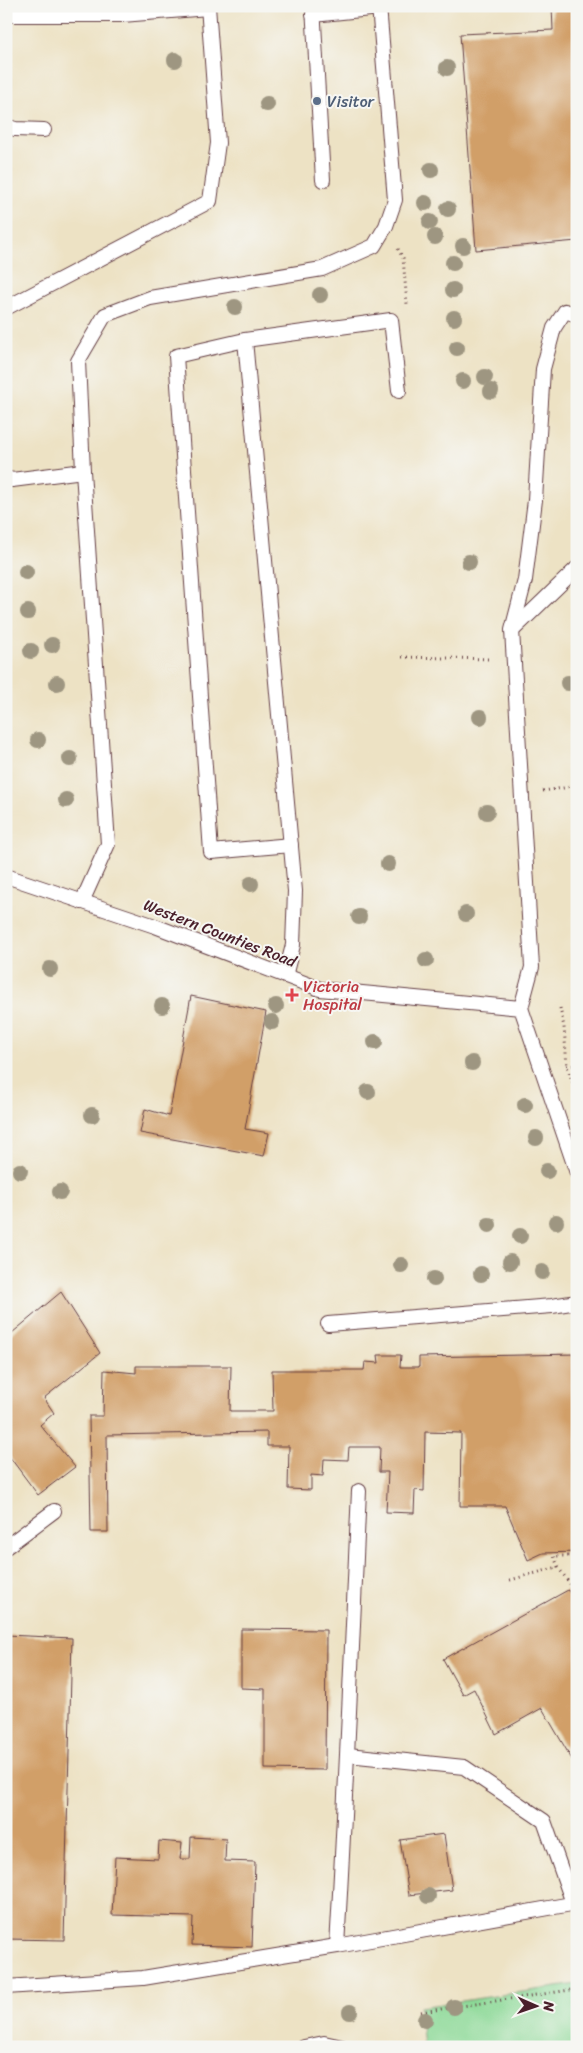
<svg xmlns="http://www.w3.org/2000/svg" width="583" height="2053" font-family="Sriracha,sans-serif">
	<style>
		.green { fill: #8cd997; stroke: #6b7c61 }
		.building { fill: #d19f67 }
		.lines { fill: none; stroke-linecap: round; stroke-linejoin: round }
		.service-casing { stroke: #623c42; stroke-width: 16 }
		.path { stroke: #623c42; stroke-width: 3; stroke-dasharray: 1 4; stroke-linecap: butt }
		.service { stroke: #fff; stroke-width: 14 }
		.tree { fill: #9e9681 }
		.service-dot { fill: #5c6f8a; stroke: #f6f6f2; stroke-width: 2 }
		.health-dot { fill: #e0444e; stroke: #f6f6f2; stroke-width: 2 }
		.labels { text-anchor: middle; dominant-baseline: central; stroke-width: 4; stroke-linejoin: round; paint-order: stroke }
		.service-label { font-size: 16px; fill: #4e5e75; stroke: #f6f6f2; text-anchor: start }
		.street-label { font-size: 16px; fill: #4a1f2b; stroke: #f6f6f2 }
		.health-label { font-size: 16px; fill: #be3a42; stroke: #f6f6f2; text-anchor: start }
	</style>
	<rect width="100%" height="100%" fill="#f6f6f2"/>
	<filter id="ink" filterUnits="userSpaceOnUse"><feTurbulence type="fractalNoise" baseFrequency=".02" numOctaves="2"/><feDisplacementMap in="SourceGraphic" scale="10" xChannelSelector="R" yChannelSelector="G"/><feConvolveMatrix kernelMatrix="1 2 1 2 8 2 1 2 1" color-interpolation-filters="sRGB"/></filter>
	<filter id="wash" filterUnits="userSpaceOnUse"><feTurbulence type="fractalNoise" baseFrequency=".0096" numOctaves="4" result="noise"/><feDisplacementMap in="SourceGraphic" scale="20" xChannelSelector="R" yChannelSelector="G"/><feGaussianBlur stdDeviation="1.12" result="paint"/><feColorMatrix in="noise" values="0 0 0 0 0 0 0 0 0 0 0 0 0 0 0 0 0 1.4 0 .05"/><feComposite in="paint" operator="in"/></filter>
	<g filter="url(#wash)">
		<rect width="100%" height="100%" fill="#ede2c4"/>
		<!-- green -->
		<path class="green" d="M577,1984V2047H424L420,2007Z"/>
		<g id="blocks">
			<!-- building -->
			<g class="building">
				<path d="M552,6H577V241L476,250L460,34L553,30Z"/>
				<path d="M191,996L266,1012L245,1129L269,1133L264,1156L140,1133L145,1109L169,1116Z"/>
				<path d="M61,1292L100,1353L44,1398L54,1413L40,1425L75,1467L38,1495L6,1452V1338Z"/>
				<path d="M577,1354V1552L543,1553L528,1560L505,1506H460L461,1433L425,1432L424,1491L415,1490L414,1513L386,1512L388,1472H379L380,1447H349L348,1460L324,1459L323,1476L311,1475V1490L288,1489L289,1446H267V1432L107,1435L108,1532H91L89,1416H103L104,1370L136,1373V1366H231L230,1411H273L272,1370H364L365,1362L379,1363L378,1355H401L400,1367H419V1357Z"/>
				<path d="M568,1590L577,1605V1768L542,1708L496,1734L474,1689L463,1695L443,1659Z"/>
				<path d="M241,1629L326,1630L325,1770L265,1769V1689L241,1688Z"/>
				<path d="M6,1635L72,1638L64,1940L6,1939Z"/>
				<path d="M444,1834L452,1890L409,1895L400,1840Z"/>
				<path d="M191,1837L226,1839L225,1861L255,1862L252,1947L192,1945L193,1917L112,1915L115,1857L158,1859L159,1841L182,1843L180,1859H190Z"/>
			</g>
		</g>
	</g>
	<g filter="url(#ink)">
		<use href="#blocks" fill-opacity="0" stroke="#623c42" stroke-width="1"/>
		<g class="lines">
			<defs>
				<g id="service">
					<path d="M313,6L323,180"/>
					<path d="M6,15H122L208,8"/>
					<path d="M313,15L380,8"/>
					<path d="M6,126L15,129L44,130"/>
					<path d="M6,308L210,201L218,143L208,6"/>
					<path d="M245,340L176,356L211,852L291,845"/>
					<path d="M6,478L12,480L83,471"/>
					<path d="M513,630L577,568"/>
					<path d="M6,876L155,926L320,989L521,1008L577,1173"/>
					<path d="M82,902L108,844L83,471L78,361L105,315L150,298L322,269L374,246L386,226L395,200L379,6"/>
					<path d="M285,976L293,945L295,891L245,340L391,320L399,391"/>
					<path d="M521,1008L532,967L512,630L525,580L535,500L543,369L554,328L565,311L577,315"/>
					<path d="M328,1324L552,1306L577,1302"/>
					<path d="M359,1491C352,1643 346,1795 337,1946L577,1903"/>
					<path d="M6,1547L54,1511"/>
					<path d="M348,1755L464,1767L544,1821L573,1903"/>
					<path d="M6,1987L143,1978L337,1946"/>
					<path d="M304,2047L324,2043L342,2047"/>
				</g>
			</defs>
			<!-- service casing -->
			<use href="#service" class="service-casing"/>
			<!-- path -->
			<g class="path">
				<path d="M398,249L403,258L407,304"/>
				<path d="M402,657L492,659"/>
				<path d="M543,791L577,786"/>
				<path d="M560,1008L564,1027L567,1066L577,1095"/>
				<path d="M567,1066L577,1065"/>
				<path d="M558,1567L554,1556H577"/>
				<path d="M510,1580L558,1567L577,1594"/>
				<path d="M421,2012L577,1989"/>
			</g>
			<!-- service -->
			<use href="#service" class="service"/>
		</g>
		<!-- trees -->
		<g class="tree">
			<circle cx="175" cy="60" r="8"/>
			<circle cx="447" cy="68" r="8"/>
			<circle cx="267" cy="104" r="8"/>
			<circle cx="431" cy="170" r="8"/>
			<circle cx="425" cy="203" r="8"/>
			<circle cx="448" cy="209" r="8"/>
			<circle cx="430" cy="222" r="8"/>
			<circle cx="435" cy="237" r="8"/>
			<circle cx="463" cy="246" r="8"/>
			<circle cx="453" cy="263" r="8"/>
			<circle cx="453" cy="290" r="8"/>
			<circle cx="320" cy="295" r="8"/>
			<circle cx="235" cy="307" r="8"/>
			<circle cx="454" cy="318" r="8"/>
			<circle cx="457" cy="348" r="8"/>
			<circle cx="485" cy="377" r="8"/>
			<circle cx="463" cy="381" r="8"/>
			<circle cx="491" cy="391" r="8"/>
			<circle cx="469" cy="562" r="8"/>
			<circle cx="26" cy="572" r="8"/>
			<circle cx="28" cy="612" r="8"/>
			<circle cx="52" cy="645" r="8"/>
			<circle cx="31" cy="651" r="8"/>
			<circle cx="57" cy="683" r="8"/>
			<circle cx="568" cy="683" r="8"/>
			<circle cx="480" cy="717" r="8"/>
			<circle cx="38" cy="740" r="8"/>
			<circle cx="70" cy="759" r="8"/>
			<circle cx="66" cy="800" r="8"/>
			<circle cx="487" cy="812" r="8"/>
			<circle cx="388" cy="864" r="8"/>
			<circle cx="251" cy="884" r="8"/>
			<circle cx="466" cy="914" r="8"/>
			<circle cx="359" cy="917" r="8"/>
			<circle cx="426" cy="960" r="8"/>
			<circle cx="50" cy="969" r="8"/>
			<circle cx="162" cy="1006" r="8"/>
			<circle cx="276" cy="1006" r="8"/>
			<circle cx="272" cy="1022" r="8"/>
			<circle cx="375" cy="1042" r="8"/>
			<circle cx="472" cy="1063" r="8"/>
			<circle cx="368" cy="1092" r="8"/>
			<circle cx="525" cy="1105" r="8"/>
			<circle cx="92" cy="1115" r="8"/>
			<circle cx="536" cy="1138" r="8"/>
			<circle cx="20" cy="1171" r="8"/>
			<circle cx="547" cy="1171" r="8"/>
			<circle cx="60" cy="1192" r="8"/>
			<circle cx="556" cy="1222" r="8"/>
			<circle cx="489" cy="1225" r="8"/>
			<circle cx="520" cy="1236" r="8"/>
			<circle cx="510" cy="1262" r="8"/>
			<circle cx="401" cy="1265" r="8"/>
			<circle cx="542" cy="1272" r="8"/>
			<circle cx="481" cy="1274" r="8"/>
			<circle cx="434" cy="1279" r="8"/>
			<circle cx="428" cy="1896" r="8"/>
			<circle cx="454" cy="2007" r="8"/>
			<circle cx="350" cy="2012" r="8"/>
			<circle cx="425" cy="2020" r="8"/>
		</g>
	</g>
	<!-- markers -->
	<circle class="service-dot" cx="317" cy="101" r="5"/>
	<path class="health-dot" d="M289.5 987.5h5v5h5v5h-5v5h-5v-5h-5v-5h5z"/>
	<g class="labels">
		<!-- service labels -->
		<g class="service-label">
			<text x="327" y="101">Visitor</text>
		</g>
		<!-- street labels -->
		<g class="street-label">
			<text transform="translate(220 933) rotate(21)">Western Counties Road</text>
		</g>
		<!-- health labels -->
		<g class="health-label">
			<text x="303" y="986">Victoria<tspan x="303" dy="18">Hospital</tspan></text>
		</g>
	</g>
	<!-- margin -->
	<rect width="583" height="2053" fill="none" stroke="#f6f6f2" stroke-width="25"/>
	<!-- north arrow -->
	<g transform="translate(536 2006) rotate(92)" stroke="#f6f6f2" stroke-width="4" paint-order="stroke">
	<path d="M0-4L9 19L0 12L-9 19Z" fill="#4a1f2b"/>
	<text y="-8" font-size="14" font-weight="bold" text-anchor="middle" fill="#4a1f2b">N</text>
	</g>
</svg>
